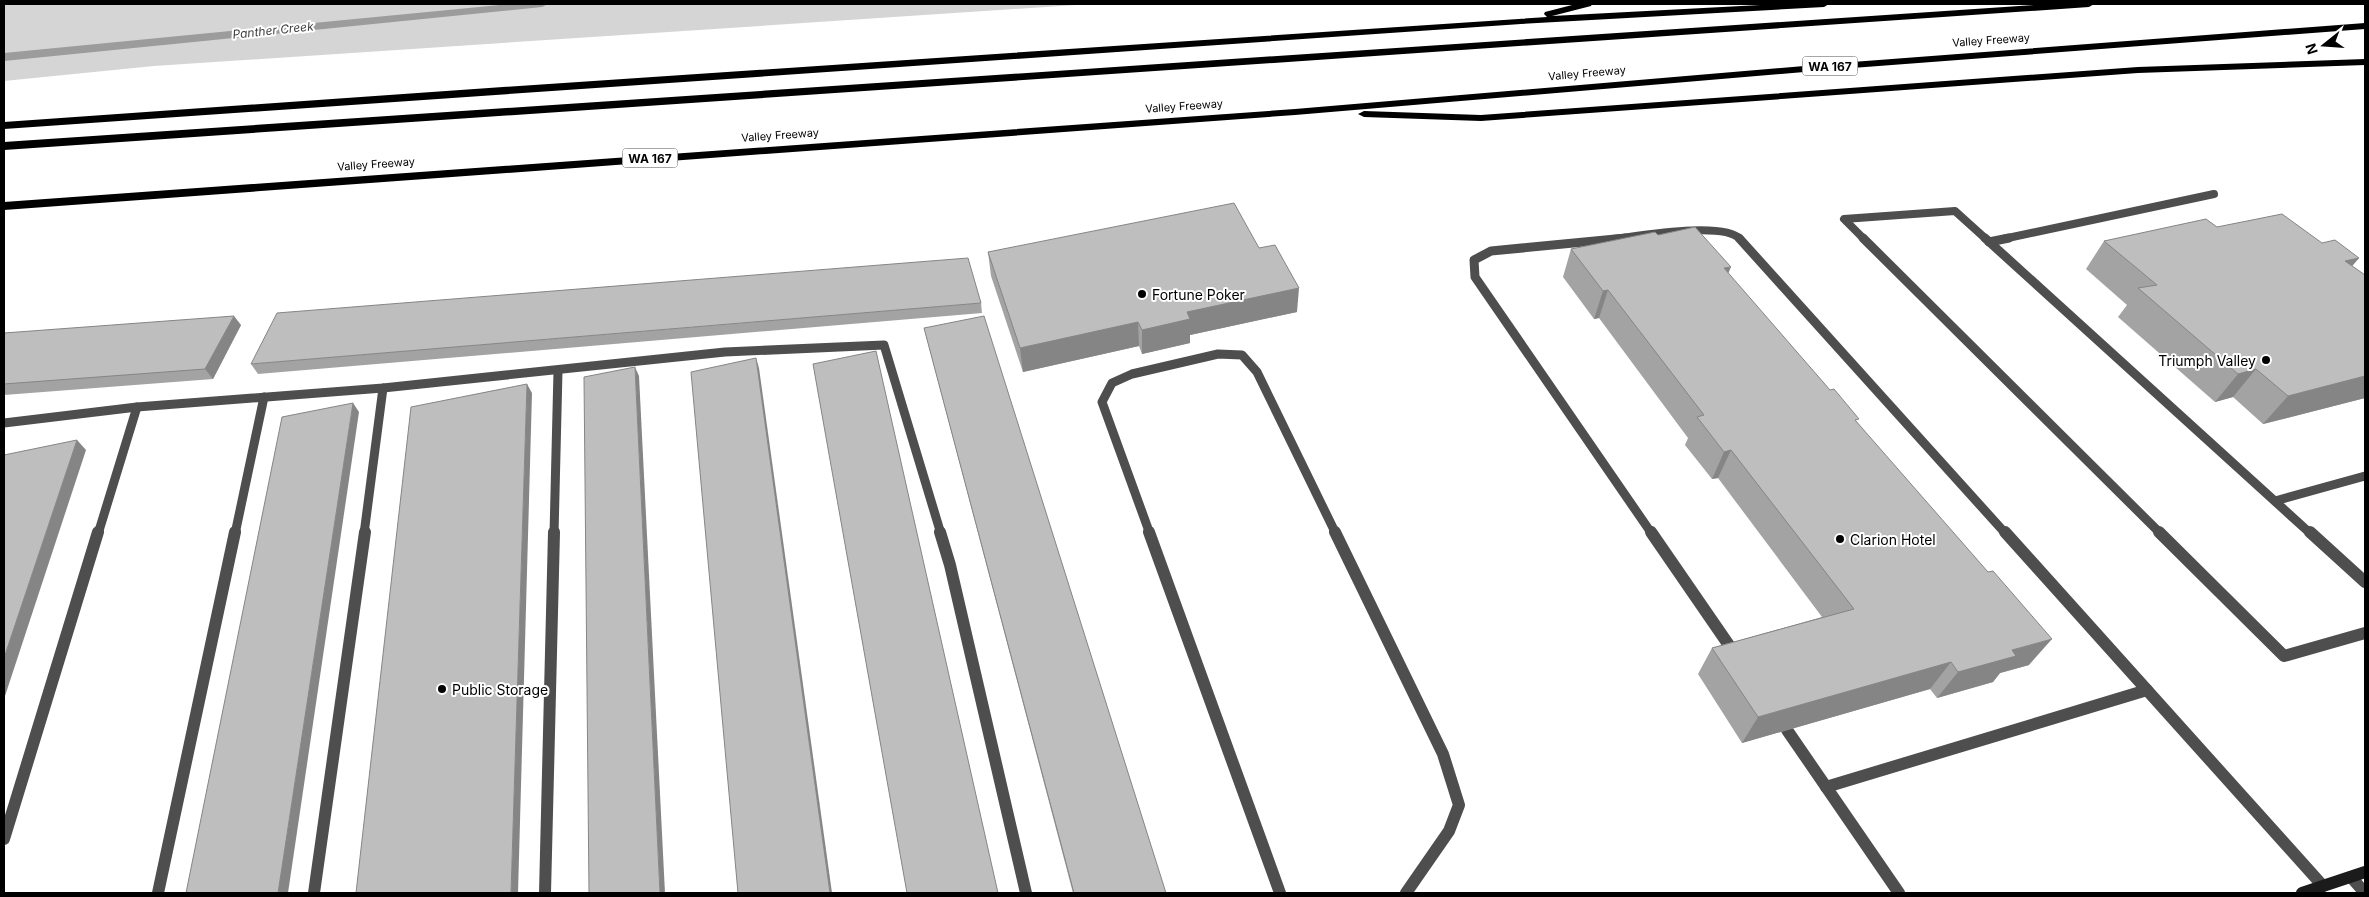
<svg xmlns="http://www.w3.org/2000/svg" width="2369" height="897" font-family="Inter,sans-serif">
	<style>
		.green { fill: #d5d5d5 }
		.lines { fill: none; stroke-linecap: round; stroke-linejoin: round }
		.stream { fill: #9c9c9c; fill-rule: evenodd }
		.lane-far2 { stroke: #4e4e4e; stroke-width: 8 }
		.lane-far1 { stroke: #4e4e4e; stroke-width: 9 }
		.lane { stroke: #4e4e4e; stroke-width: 12 }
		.secondary { stroke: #1b1b1b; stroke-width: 12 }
		.highway { fill: #000; fill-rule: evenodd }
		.wall { fill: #a3a3a3 }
		.shaded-wall { fill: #858585 }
		.building { fill: #bebebe; stroke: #858585 }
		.poi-dot { fill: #000; stroke: #fff; stroke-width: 2 }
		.labels { text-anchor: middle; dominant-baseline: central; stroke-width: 4; stroke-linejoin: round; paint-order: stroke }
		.far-street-label { font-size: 11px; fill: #000; stroke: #fff }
		.far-water-label { font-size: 12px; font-style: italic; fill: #3d3d3d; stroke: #fff }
		.shield { fill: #fff; stroke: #4c4c4c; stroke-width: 1 }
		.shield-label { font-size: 12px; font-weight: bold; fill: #000 }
		.poi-label { font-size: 14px; fill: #000; stroke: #fff; text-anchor: start }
	</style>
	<rect width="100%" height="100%" fill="#fff"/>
	<!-- green -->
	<path class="green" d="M4,4H1091L154,66L4,81Z"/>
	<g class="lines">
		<!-- stream -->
		<path class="stream" d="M510,4H548L542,7L4,61V53Z"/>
		<!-- lane-far2 -->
		<g class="lane-far2">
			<path d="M1613,239C1639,236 1724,221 1740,239"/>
			<path d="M1864,239L1844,219L1955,211L1986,239"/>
			<path d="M2003,239L2214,194"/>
		</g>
		<!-- lane-far1 -->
		<g class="lane-far1">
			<path d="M1626,238L1491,251L1474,260L1475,277L1652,534"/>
			<path d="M1739,238L2006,534"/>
			<path d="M1863,238L2161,534"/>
			<path d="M1985,238L2311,534"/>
			<path d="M1989,242L2009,238"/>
			<path d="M4,423L137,407L383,388L725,352L884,345L941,534"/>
			<path d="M2275,501L2365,476"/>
			<path d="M98,534L137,407"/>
			<path d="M235,534L264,397"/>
			<path d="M364,534L383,388"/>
			<path d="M554,534L558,371"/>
			<path d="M1150,534L1102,402L1112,383L1132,374L1218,354L1242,355L1257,372L1336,534"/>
		</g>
		<!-- lane -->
		<g class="lane">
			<path d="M940,532L950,565L1026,893"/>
			<path d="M1149,532L1280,893"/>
			<path d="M1335,532L1443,754L1459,805L1449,831L1406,893"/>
			<path d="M1651,532L1735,654"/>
			<path d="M2005,532L2323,886"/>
			<path d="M2159,532L2284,656L2365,633"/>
			<path d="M2310,532L2365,582"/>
			<path d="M1787,730L1899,893"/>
			<path d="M1826,787L2147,690"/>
			<path d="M4,839L98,532"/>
			<path d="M2351,877L2365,893"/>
			<path d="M158,893L235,532"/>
			<path d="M314,893L365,532"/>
			<path d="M545,893L554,532"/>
		</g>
		<!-- secondary -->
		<path class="secondary" d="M2302,893L2365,872"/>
		<!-- highway -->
		<g class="highway">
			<path d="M1576,4H1592L1591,6L1552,16L1779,4H1829L1824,7L1521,24L4,129V122L503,87L1547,17L1544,14L1545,12Z"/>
			<path d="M2047,4H2094L2089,7L4,150V142Z"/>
			<path d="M2365,23V29L1839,69L1295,115L4,210V202L1295,109L1839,63Z"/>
			<path d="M2365,59V65L2138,73L1481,121L1364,117L1358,114L1364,111L1481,115L2138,67Z"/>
		</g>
	</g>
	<!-- wall -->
	<g class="wall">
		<path d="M2217,227L2322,243L2359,258L2352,266L2365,275V398L2263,424L2233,397L2215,402L2118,317L2127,305L2086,269L2104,241Z"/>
		<path d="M1658,235L1728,274L1857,422L2029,665L2000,673L1993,682L1937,698L1930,689L1742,743L1698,674L1712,648L1822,617L1718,478L1712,479L1685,445L1688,438L1599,318L1594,319L1563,277L1571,249Z"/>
		<path d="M1259,248L1297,312L1190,335V343L1142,354L1139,346L1023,372L991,276L988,252Z"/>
		<path d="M981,303L982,313L258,374L251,364Z"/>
		<path d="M241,325L213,379L4,395V333Z"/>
		<path d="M924,328L1166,893H1073Z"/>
	</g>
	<!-- shaded-wall -->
	<g class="shaded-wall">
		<path d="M2359,258L2335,286L2345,261Z"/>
		<path d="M1731,267L1719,295L1724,268Z"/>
		<path d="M1299,288L1297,312L1190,335V343L1142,354V330L1187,312Z"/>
		<path d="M1608,290L1599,318L1594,319L1603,291Z"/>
		<path d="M234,316L241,325L213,379L205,369Z"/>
		<path d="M1138,322L1139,346L1023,372L1020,348Z"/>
		<path d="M756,358L759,368L832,893H830Z"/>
		<path d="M635,367L639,376L665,893H660Z"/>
		<path d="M2256,369L2233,397L2215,402L2238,374Z"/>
		<path d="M2365,376V398L2263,424L2288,396Z"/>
		<path d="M527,384L532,393L518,893H511Z"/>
		<path d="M353,403L359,412L288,893H278Z"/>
		<path d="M77,440L86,450L4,699V658Z"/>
		<path d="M1731,450L1718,478L1712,479L1724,452Z"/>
		<path d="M2052,639L2029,665L2000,673L1993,682L1937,698L1958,672L2012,650Z"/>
		<path d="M1951,662L1930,689L1742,743L1758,717Z"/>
	</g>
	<!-- building -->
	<g class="building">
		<path d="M1234,203L1259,248L1275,245L1299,288L1187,312L1190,319L1142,330L1138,322L1020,348L988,252Z"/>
		<path d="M2282,214L2322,243L2335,240L2359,258L2345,261L2365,275V376L2288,396L2256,369L2238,374L2138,288L2157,285L2104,241L2206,219L2217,227Z"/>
		<path d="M1695,227L1731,267L1724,268L1830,390L1834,389L1859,419L1855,420L1988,572L1993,571L2052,639L2012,650L2016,656L1958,672L1951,662L1758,717L1712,648L1854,609L1731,450L1724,452L1697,417L1704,415L1608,290L1603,291L1571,249L1655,232L1658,235Z"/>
		<path d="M968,258L981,303L251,364L277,313Z"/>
		<path d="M234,316L205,369L4,384V333Z"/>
		<path d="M984,316L1166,893H1074L924,328Z"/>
		<path d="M876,351L998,893H907L813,364Z"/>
		<path d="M756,358L830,893H738L691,372Z"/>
		<path d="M635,367L660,893H589L584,377Z"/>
		<path d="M527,384L511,893H356L411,407Z"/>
		<path d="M353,403L278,893H186L282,417Z"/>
		<path d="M77,440L4,658V455Z"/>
	</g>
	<!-- markers -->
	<g class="poi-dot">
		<circle cx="1142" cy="294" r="5"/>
		<circle cx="2266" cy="360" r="5"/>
		<circle cx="1840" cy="539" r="5"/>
		<circle cx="442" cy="689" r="5"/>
	</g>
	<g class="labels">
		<!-- far-street labels -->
		<g class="far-street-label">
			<text transform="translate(1991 40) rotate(-4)">Valley Freeway</text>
			<text transform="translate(1587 73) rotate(-5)">Valley Freeway</text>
			<text transform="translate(1184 106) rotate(-4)">Valley Freeway</text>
			<text transform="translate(780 135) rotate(-4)">Valley Freeway</text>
			<text transform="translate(376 164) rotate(-4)">Valley Freeway</text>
		</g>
		<!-- far-water labels -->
		<g class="far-water-label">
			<text transform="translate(273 30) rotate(-6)">Panther Creek</text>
		</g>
		<!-- shield labels -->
		<g class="shield">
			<rect x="1802.5" y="56.5" width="55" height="19" rx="4"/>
			<rect x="622.5" y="148.5" width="55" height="19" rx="4"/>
		</g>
		<g class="shield-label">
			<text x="1830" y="66">WA 167</text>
			<text x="650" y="158">WA 167</text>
		</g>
		<!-- poi labels -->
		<g class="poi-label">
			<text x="1152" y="294">Fortune Poker</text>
			<text x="2256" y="360" text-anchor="end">Triumph Valley</text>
			<text x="1850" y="539">Clarion Hotel</text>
			<text x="452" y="689">Public Storage</text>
		</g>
	</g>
	<!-- border -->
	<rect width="2369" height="897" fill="none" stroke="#000000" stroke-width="10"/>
	<!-- north arrow -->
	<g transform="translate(2324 45) rotate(253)" stroke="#ffffff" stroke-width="4" paint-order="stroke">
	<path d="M0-4L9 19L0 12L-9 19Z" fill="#000000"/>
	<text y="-8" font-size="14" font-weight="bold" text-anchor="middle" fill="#000000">N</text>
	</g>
</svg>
